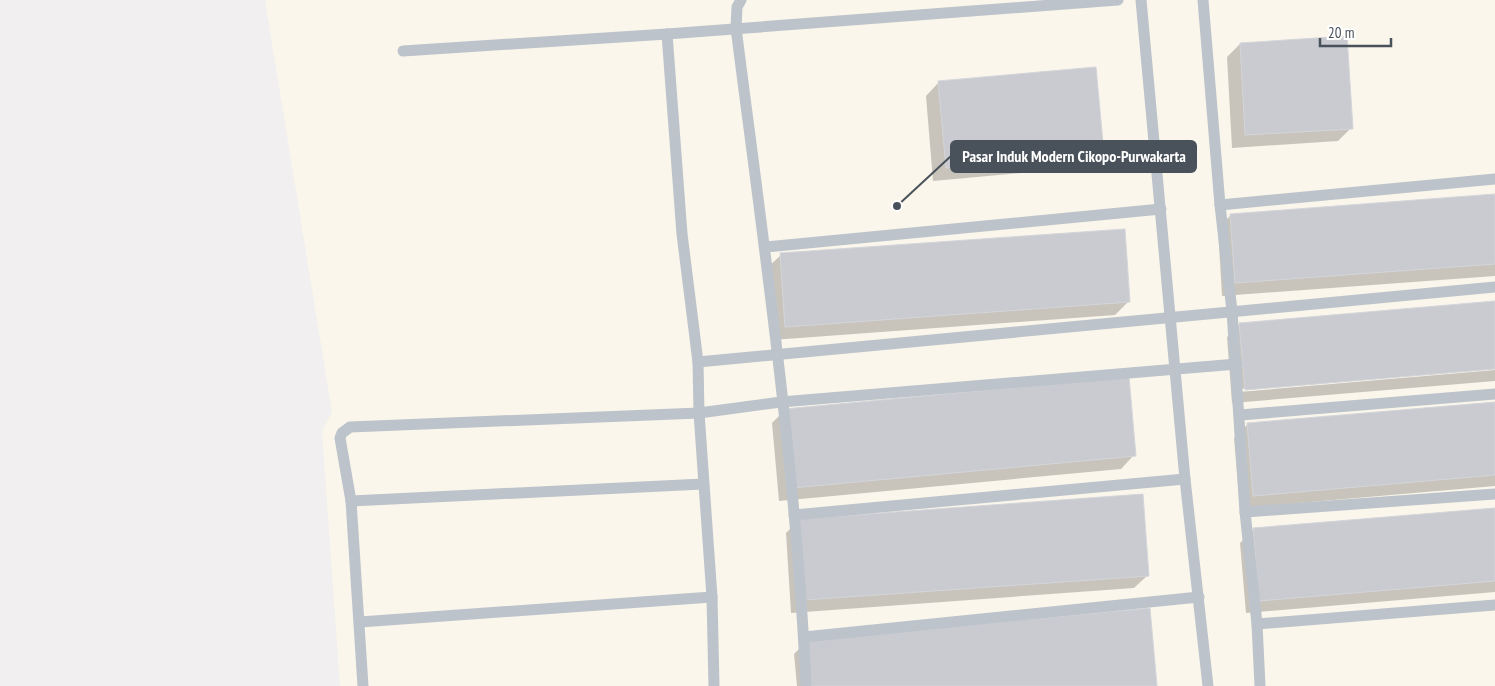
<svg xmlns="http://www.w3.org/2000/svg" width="1495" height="686" font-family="'PT Sans Narrow',sans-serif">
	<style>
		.commercial { fill: #faf6eb }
		.shadow { fill: #0003 }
		.building { fill: #c9cbd1; stroke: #d4d5da }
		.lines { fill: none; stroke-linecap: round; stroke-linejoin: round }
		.lane { stroke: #bcc3ca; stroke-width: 11 }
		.leader { fill: none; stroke: #49525a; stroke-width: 2 }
		.callout-dot { fill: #49525a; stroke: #fff; stroke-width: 2 }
		.callout { fill: #49525a; stroke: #49525a; stroke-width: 2 }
		.callout-label { font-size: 16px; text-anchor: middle; font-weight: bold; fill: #fff }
	</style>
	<rect width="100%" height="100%" fill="#f1efef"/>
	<!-- commercial -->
	<path class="commercial" d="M265,0H1495V686H340L322,431L332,412Z"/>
	<!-- shadow -->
	<g class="shadow">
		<path d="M1240,44L1351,128L1338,141L1232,148L1227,57Z"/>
		<path d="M939,82L1103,154L1089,167L933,181L926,96Z"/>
		<path d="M1495,195V276L1222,296L1218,228L1231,215Z"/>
		<path d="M781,255L1128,302L1115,315L772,340L767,268Z"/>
		<path d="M1495,302V368L1238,389L1239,392L1495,370V381L1232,403L1227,337L1240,324Z"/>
		<path d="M1495,403V486L1240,508L1234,438L1247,425Z"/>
		<path d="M785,410L1134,455L1121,469L779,501L772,423Z"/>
		<path d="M1495,509V592L1246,613L1240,543L1254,529Z"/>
		<path d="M799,520L1148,575L1134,588L791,613L786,533Z"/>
		<path d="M807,641L1155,686H797L794,654Z"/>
	</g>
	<!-- building -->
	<g class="building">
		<path d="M1347,36L1353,129L1245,135L1240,43Z"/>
		<path d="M1096,67L1104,154L946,168L938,81Z"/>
		<path d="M1495,194V264L1235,283L1230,214Z"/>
		<path d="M1125,229L1130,302L785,327L780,253Z"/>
		<path d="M1495,301V369L1245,390L1239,323Z"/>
		<path d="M1129,377L1136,456L792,488L784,409Z"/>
		<path d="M1495,402V475L1253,496L1247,423Z"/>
		<path d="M1143,494L1149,576L804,600L799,519Z"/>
		<path d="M1495,508V581L1259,601L1253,528Z"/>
		<path d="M1150,608L1157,686H811L807,640Z"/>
	</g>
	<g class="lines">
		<!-- lane -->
		<g class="lane">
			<path d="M741,0L737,7L736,28C764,247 796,466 806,686"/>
			<path d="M1141,0L1185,479L1208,686"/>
			<path d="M1203,0L1220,205L1232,311L1245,512L1257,624L1260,686"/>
			<path d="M667,34L1118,0"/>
			<path d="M403,51L667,34L682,234L698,362L699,413L712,597L714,686"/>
			<path d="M1220,205L1495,179"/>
			<path d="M766,247L1161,209"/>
			<path d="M698,362L1495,287"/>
			<path d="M1240,415L1495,394"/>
			<path d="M351,501L703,484"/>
			<path d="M1245,512L1495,494"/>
			<path d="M794,515L1185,479"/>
			<path d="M360,622L712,597"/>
			<path d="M1257,624L1495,605"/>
			<path d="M804,637L1199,597"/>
			<path d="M363,686L351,501L340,438L342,433L350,427L699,413L781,402L1237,364"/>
		</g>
	</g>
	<!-- callouts -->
	<path class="leader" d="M897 206L951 156"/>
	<circle class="callout-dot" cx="897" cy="206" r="5"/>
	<rect class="callout" x="951" y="141" width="245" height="31" rx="5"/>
	<g class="callout-label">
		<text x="1074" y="162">Pasar Induk Modern Cikopo-Purwakarta</text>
	</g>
	<!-- scale -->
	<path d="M1320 38v8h71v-8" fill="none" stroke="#49525a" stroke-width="2.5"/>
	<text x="1328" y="38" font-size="15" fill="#49525a" stroke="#ffffff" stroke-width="4" paint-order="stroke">20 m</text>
</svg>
